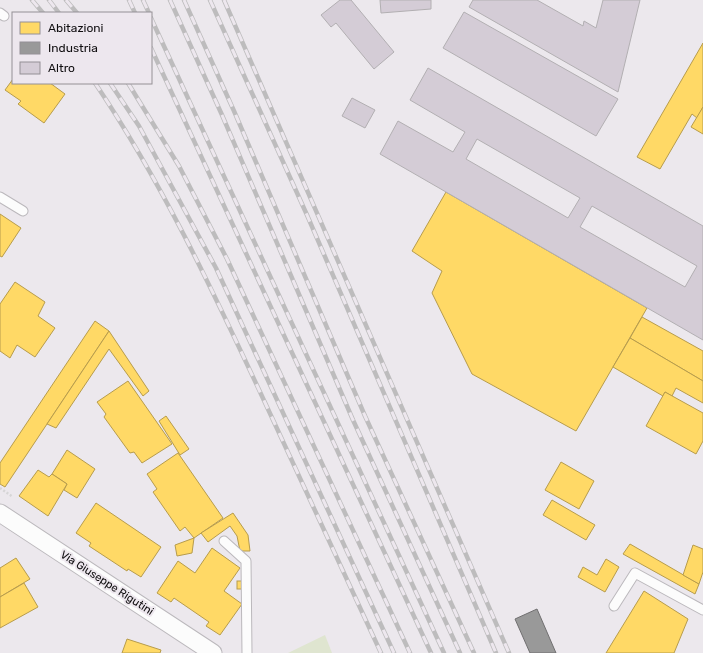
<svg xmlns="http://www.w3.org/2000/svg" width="703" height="653" font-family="Rubik,sans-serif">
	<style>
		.green { fill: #dfe5d0 }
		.homes { fill: #ffd966; stroke: #b79c4c }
		.industry { fill: #999; stroke: #706f70 }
		.building { fill: #d4ccd6; stroke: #b2afb2; fill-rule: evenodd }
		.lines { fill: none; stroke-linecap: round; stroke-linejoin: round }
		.service-casing { stroke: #bbb8bc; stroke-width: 11 }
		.minor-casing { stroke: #bbb8bc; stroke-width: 19 }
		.path { stroke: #d6d5d6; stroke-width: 2.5; stroke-dasharray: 2 2; stroke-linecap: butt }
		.service { stroke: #fcfcfc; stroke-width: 9 }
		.minor { stroke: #fcfcfc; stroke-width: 17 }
		.rail-casing { stroke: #bdbcbd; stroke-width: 4.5 }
		.rail { stroke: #ede7ee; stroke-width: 3; stroke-dasharray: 9; stroke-linecap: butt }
		.labels { text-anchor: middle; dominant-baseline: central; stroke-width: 4; stroke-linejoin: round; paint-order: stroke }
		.street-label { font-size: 11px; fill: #0f0d0f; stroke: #ede7ee }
	</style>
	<rect width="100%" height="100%" fill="#ece8ed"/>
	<!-- green -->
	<path class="green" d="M325,635L332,653H288Z"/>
	<!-- homes -->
	<g class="homes">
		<path d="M703,43V107L697,118L692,114L660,169L637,157Z"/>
		<path d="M13,79V83H50L65,94L44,123L18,104L21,101L5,90Z"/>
		<path d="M703,107V134L691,127Z"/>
		<path d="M446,192L647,308L576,431L472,374L432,293L442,271L412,251Z"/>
		<path d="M0,214L21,228L2,257L0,256Z"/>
		<path d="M15,282L45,302L38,316L55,328L35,357L17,345L10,358L0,351V304Z"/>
		<path d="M642,317L703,351V381L630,338Z"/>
		<path d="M95,321L109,331L5,487L0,484V463Z"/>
		<path d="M109,331L149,391L143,396L109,349L56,428L47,424Z"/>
		<path d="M630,338L703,381V403L676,388L672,396L665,392L663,396L613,367Z"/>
		<path d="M128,381L172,444L142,463L134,452L130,453L104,417L106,414L97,402Z"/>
		<path d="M665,392L703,413V441L696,454L646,426Z"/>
		<path d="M166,416L189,449L180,455L159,421Z"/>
		<path d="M67,450L95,469L77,498L64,490L67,484L52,474Z"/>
		<path d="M178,453L223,518L194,538L185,527L180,531L153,492L157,489L147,474Z"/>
		<path d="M561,462L594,481L579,509L545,490Z"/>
		<path d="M38,470L49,477L52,474L67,484L48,516L19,496Z"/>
		<path d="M552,500L595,525L586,540L543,515Z"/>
		<path d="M96,503L161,547L141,577L128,569L127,571L89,546L91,543L76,533Z"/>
		<path d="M233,513L248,535L250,551H240L237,536L230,526L208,542L201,533Z"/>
		<path d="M194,538L192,553L177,556L175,545Z"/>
		<path d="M630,544L699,584L695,594L623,554Z"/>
		<path d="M693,545L703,549V572L699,584L683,575Z"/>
		<path d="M212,548L240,568L224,591L242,604L220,635L206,626L209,622L174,598L171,602L157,593L178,561L195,573Z"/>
		<path d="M16,558L30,579L0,597V568Z"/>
		<path d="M606,559L619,567L605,592L578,577L583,567L597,575Z"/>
		<rect x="237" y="581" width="10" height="8"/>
		<path d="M24,583L38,607L0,628V597Z"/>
		<path d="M644,591L688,619L674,653H606Z"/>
		<path d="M127,639L161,650L160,653H122Z"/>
	</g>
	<!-- industry -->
	<path class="industry" d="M537,609L556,653H530L515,619Z"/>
	<!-- building -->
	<g class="building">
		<path d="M340,0H351L394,52L374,69L336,23L331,27L321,15Z"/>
		<path d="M380,0H431V9L381,13Z"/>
		<path d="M473,0H537L583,26L584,21L596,28L603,0H640L618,92L469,7Z"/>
		<path d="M464,12L618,99L596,136L443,48Z"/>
		<path d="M428,68L703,226V340L380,154L398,121L453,152L465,132L410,100ZM477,139L580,198L568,218L466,159ZM592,206L697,266L685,287L580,227Z"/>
		<path d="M352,98L375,110L365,128L342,116Z"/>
	</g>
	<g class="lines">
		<defs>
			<g id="service">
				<path d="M0,13L4,16"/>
				<path d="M0,197L23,211"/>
				<path d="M224,541L246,561L247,653"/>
				<path d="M614,606L635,573L703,610"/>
			</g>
			<path id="minor" d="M0,513L213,653"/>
		</defs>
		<!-- service casing -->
		<use href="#service" class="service-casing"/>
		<!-- minor casing -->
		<use href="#minor" class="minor-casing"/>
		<!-- path -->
		<path class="path" d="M0,488L13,497"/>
		<!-- service -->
		<use href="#service" class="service"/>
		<!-- minor -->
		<use href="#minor" class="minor"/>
		<defs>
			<g id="rail">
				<path d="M32,0L43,13"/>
				<path d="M49,0L59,13"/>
				<path d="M66,0L77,13"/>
				<path d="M129,0L135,13"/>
				<path d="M143,0L149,13"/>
				<path d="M170,0L222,115L353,420L460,653"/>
				<path d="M184,0L234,111L365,416L474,653"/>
				<path d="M210,0L307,215L496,653"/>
				<path d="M224,0L509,653"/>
				<path d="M151,18L444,653"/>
				<path d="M151,48L431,653"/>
				<path d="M95,83C161,181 211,287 261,394C301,480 341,567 381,653"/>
				<path d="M110,83L139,126L216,268L394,653"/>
				<path d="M128,83L179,166L227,259L410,653"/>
			</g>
		</defs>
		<!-- rail casing -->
		<use href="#rail" class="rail-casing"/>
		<!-- rail -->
		<use href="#rail" class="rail"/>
	</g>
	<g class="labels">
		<!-- street labels -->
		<g class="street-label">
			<text transform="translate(107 583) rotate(33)">Via Giuseppe Rigutini</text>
		</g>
	</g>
	<!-- legend -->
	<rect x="12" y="12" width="140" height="72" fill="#ede7ee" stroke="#949095"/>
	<rect x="20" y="22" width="20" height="12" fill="#ffd966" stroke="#949095"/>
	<text x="48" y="32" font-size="12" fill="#0f0d0f">Abitazioni</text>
	<rect x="20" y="42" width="20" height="12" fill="#999999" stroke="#949095"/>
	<text x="48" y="52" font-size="12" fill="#0f0d0f">Industria</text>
	<rect x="20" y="62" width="20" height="12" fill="#d4ccd6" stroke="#949095"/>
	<text x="48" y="72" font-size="12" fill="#0f0d0f">Altro</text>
</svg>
